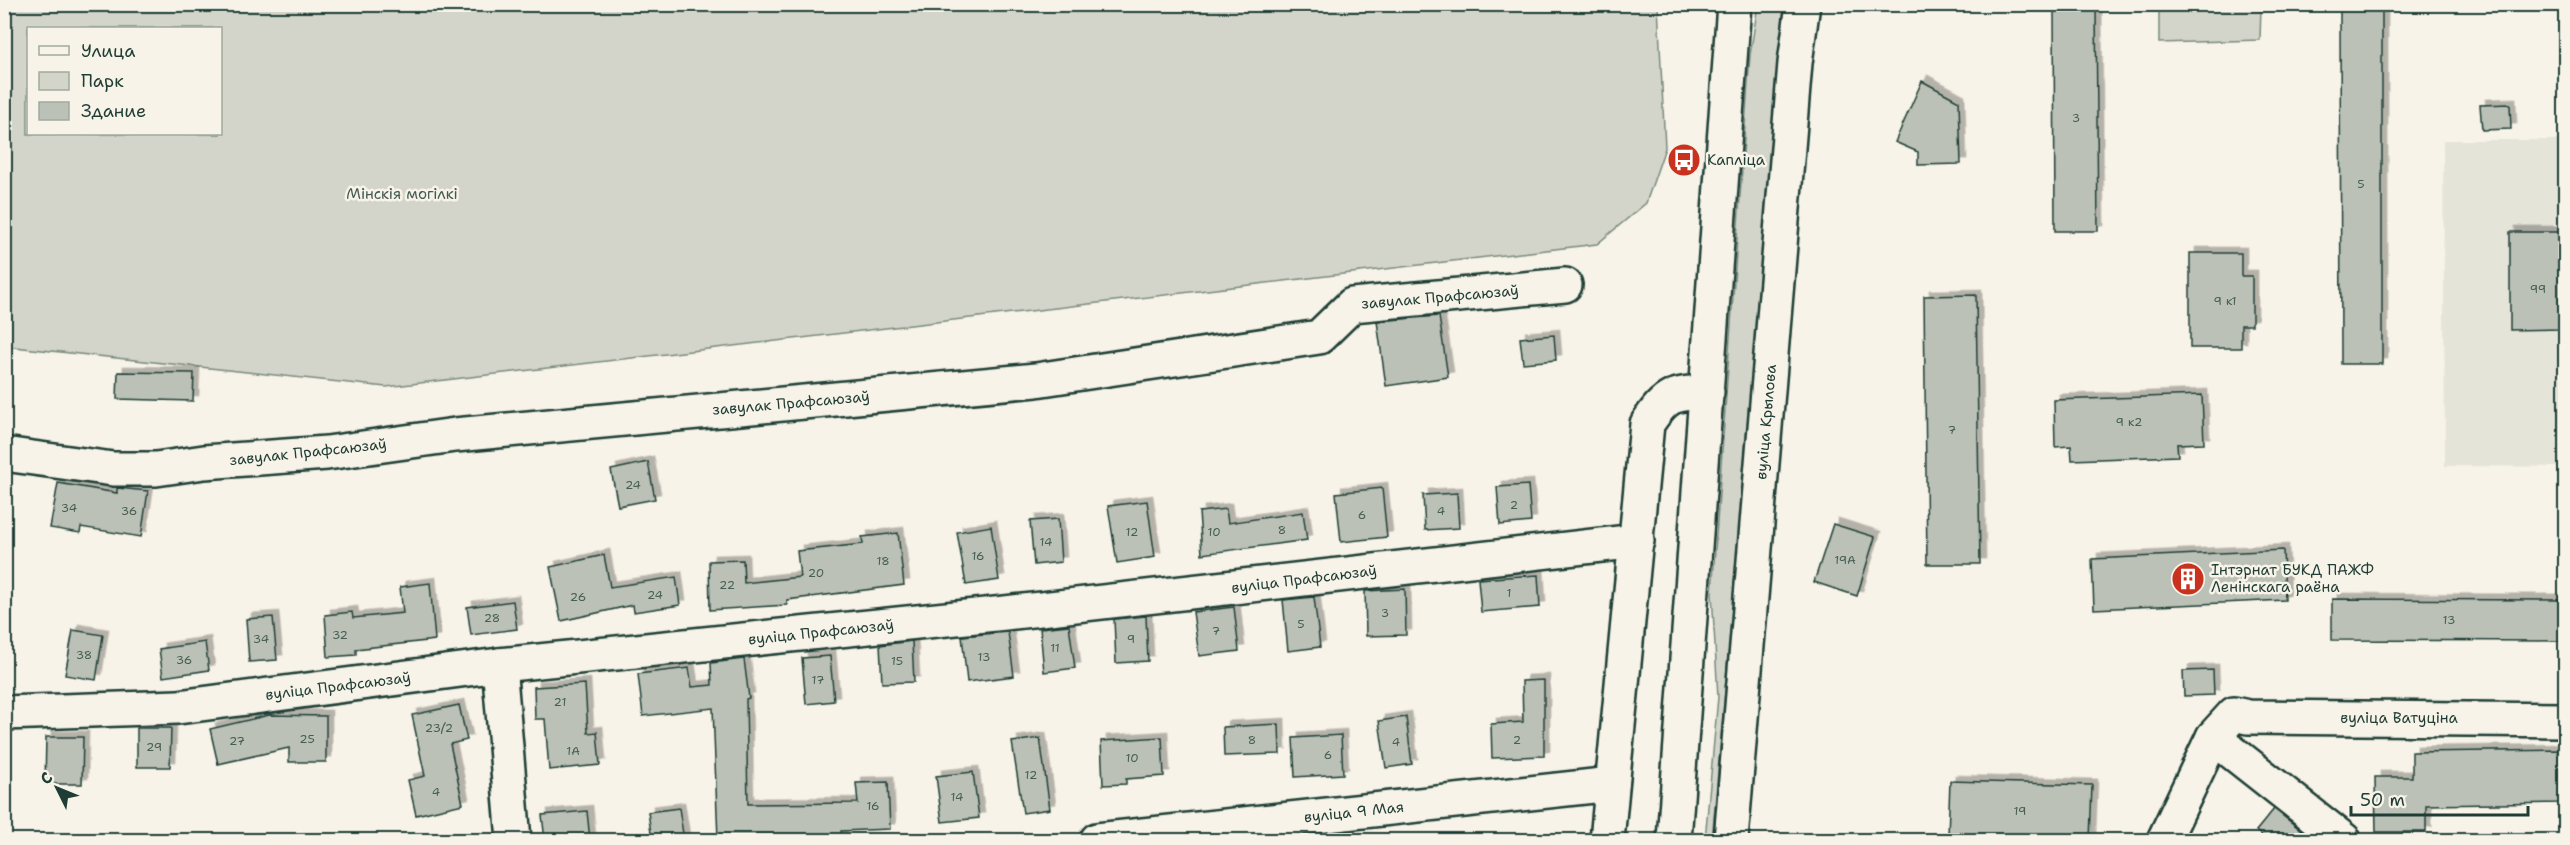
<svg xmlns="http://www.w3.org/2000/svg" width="2570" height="845" font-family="'Shantell Sans',sans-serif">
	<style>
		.built { fill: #e5e4d9 }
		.green { fill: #d3d5ca; stroke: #79897f; stroke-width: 1.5; fill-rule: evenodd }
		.building { fill: #bbc1b6; stroke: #1f3d34; stroke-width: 1.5; filter: url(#shadow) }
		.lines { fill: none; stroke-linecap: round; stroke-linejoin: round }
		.minor-casing { stroke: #1f3d34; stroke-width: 38 }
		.major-casing { stroke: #1f3d34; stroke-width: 38 }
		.minor { stroke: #f7f3e8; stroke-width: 33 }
		.major { stroke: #f7f3e8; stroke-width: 33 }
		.labels { text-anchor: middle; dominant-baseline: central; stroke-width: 5; stroke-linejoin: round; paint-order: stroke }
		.number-label { font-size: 12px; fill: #465e54 }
		.poi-label { font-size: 15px; fill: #1f3d34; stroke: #f7f3e8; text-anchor: start }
		.park-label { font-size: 15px; fill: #435b52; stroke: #f7f3e8 }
		.street-label { font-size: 15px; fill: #1f3d34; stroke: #f7f3e8 }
	</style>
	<defs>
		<filter id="shadow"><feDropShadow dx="5.5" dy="-5.5" stdDeviation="0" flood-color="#0004"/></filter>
	</defs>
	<rect width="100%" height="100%" fill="#f7f3e8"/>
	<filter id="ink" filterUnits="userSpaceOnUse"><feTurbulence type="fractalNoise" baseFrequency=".0167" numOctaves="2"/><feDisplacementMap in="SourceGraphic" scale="12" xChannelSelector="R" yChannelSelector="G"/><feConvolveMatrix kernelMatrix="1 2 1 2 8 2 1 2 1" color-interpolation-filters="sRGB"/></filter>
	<g filter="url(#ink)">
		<!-- built -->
		<path class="built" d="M2443,140H2565V467L2445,466Z"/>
		<!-- green -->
		<g class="green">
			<path d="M5,4L1658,5L1665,148L1646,203L1597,244L386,387L5,346ZM28,28H220V134H28Z"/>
			<path d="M1758,5H1785L1712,840H1705L1718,697L1712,593L1750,55Z"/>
			<path d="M2159,5H2261L2260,40L2159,43Z"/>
		</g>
		<!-- building -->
		<g class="building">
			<path d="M2054,4H2096L2098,231H2055Z"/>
			<path d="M2340,4H2382V364H2341Z"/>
			<path d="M1922,81L1959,101L1961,164L1918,165V152L1895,142Z"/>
			<path d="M2510,104L2511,129L2482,130L2480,105Z"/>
			<path d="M2510,232H2562V277H2565V300H2561V329L2510,330Z"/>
			<path d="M2190,253H2241V276H2252V325H2241V348H2190Z"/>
			<path d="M1976,295L1980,564H1927L1924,296Z"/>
			<path d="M1439,316L1448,377L1386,386L1377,321Z"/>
			<path d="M1554,335L1556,360L1523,363L1520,338Z"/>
			<path d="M118,372L194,373L193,401L117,399Z"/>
			<path d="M2202,395L2204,443L2177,444L2178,456L2072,460L2071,446L2055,447L2054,400Z"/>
			<path d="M648,462L655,499L618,506L611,470Z"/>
			<path d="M58,483L117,493V488L148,491L141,537L81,527L80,533L50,528Z"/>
			<path d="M1528,485L1531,522L1500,525L1497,487Z"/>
			<path d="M1382,488L1387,537L1341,542L1336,493Z"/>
			<path d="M1457,493L1459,528L1425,530L1423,495Z"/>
			<path d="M1147,501L1155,557L1117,563L1108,506Z"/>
			<path d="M1226,509L1228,523L1303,512L1307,540L1202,554L1199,512Z"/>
			<path d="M1058,519L1061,562L1034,565L1030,521Z"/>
			<path d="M1833,524L1875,537L1857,596L1814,582Z"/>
			<path d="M991,526L999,580L966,585L957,532Z"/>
			<path d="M898,533L904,585L787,600V605L710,610L709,561L743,560L744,583L800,577L797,551L863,544L862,537Z"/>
			<path d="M2283,550L2285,600L2094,609L2092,559Z"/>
			<path d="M604,555L610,587L676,577L680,605L634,612L633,605L561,621L550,567Z"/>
			<path d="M1538,575L1540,607L1481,612L1478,579Z"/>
			<path d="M430,583L435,640L356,649V655L328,657L325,615L352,612L353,618L403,613L400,587Z"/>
			<path d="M1405,589L1406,635L1366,636L1365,591Z"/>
			<path d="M1314,597L1320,647L1288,651L1283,600Z"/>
			<path d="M2332,599L2565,600V641L2332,640Z"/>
			<path d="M513,601L517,629L471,635L467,607Z"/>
			<path d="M1234,607L1239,651L1199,656L1193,612Z"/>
			<path d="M1146,616L1148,661L1116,663L1114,619Z"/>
			<path d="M273,617L277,660L249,662L246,619Z"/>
			<path d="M1069,625L1075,668L1044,672L1040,628Z"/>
			<path d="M73,630L103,635L96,680L65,675Z"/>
			<path d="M1008,632L1014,676L967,682L962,636Z"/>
			<path d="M912,641L914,682L882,683L880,645Z"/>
			<path d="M205,642L209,670L163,677L159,649Z"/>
			<path d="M830,656L834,701L806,704L802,658Z"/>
			<path d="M744,659L749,698L746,699L748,804L858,803L856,783L888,782L890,829L841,831L842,840H718L713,708L643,716L638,674L689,668L692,687L712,685L711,663Z"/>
			<path d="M2213,670L2214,695L2184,696L2183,671Z"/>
			<path d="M1544,680V756L1492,758L1491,724L1523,722L1522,681Z"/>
			<path d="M585,684L588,733L597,732L600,765L549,770L545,719H535L534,687Z"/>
			<path d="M459,705L467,740L450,744L463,804L416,815L408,780L425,776L412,715Z"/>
			<path d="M269,715L326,716V762H289V748L218,764L210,729Z"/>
			<path d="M1406,717L1412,764L1386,768L1379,721Z"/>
			<path d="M1279,724L1280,754L1224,756L1223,727Z"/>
			<path d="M137,728H171L170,767H137Z"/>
			<path d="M1341,735L1343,774L1295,777L1293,738Z"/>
			<path d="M46,737H83L82,784H45Z"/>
			<path d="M1162,737L1164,776L1126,779V784L1103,785L1101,741Z"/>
			<path d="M1040,738L1050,809L1023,813L1012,742Z"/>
			<path d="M2561,750V778H2565V803L2426,805V832H2376L2375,777H2412V752Z"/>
			<path d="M973,772L979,818L942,822L936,776Z"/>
			<path d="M1950,781L2092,785L2090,840L1948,836Z"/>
			<path d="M679,808L684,840H652L648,812Z"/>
			<path d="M2274,809L2314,840H2267L2256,831Z"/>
			<path d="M587,811L590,840H545L542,815Z"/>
		</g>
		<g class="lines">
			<defs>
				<g id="minor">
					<path d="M4,454L113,469H156L204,462L327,453L455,435L1036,380L1319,337L1352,305L1565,285"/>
					<path d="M499,665L514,840"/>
					<path d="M4,713L178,707L499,665L1005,613L1637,541"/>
					<path d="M2213,737L2344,840"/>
					<path d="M1097,840L1612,784"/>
					<path d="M1607,840L1647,424C1667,394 1672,394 1707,392"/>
					<path d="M2164,840L2213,737L2234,714L2248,717L2566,720"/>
				</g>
				<g id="major">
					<path d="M1674,840L1734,4"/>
					<path d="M1731,840L1795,63L1803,4"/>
				</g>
			</defs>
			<!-- minor casing -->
			<use href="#minor" class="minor-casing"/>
			<!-- major casing -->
			<use href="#major" class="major-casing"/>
			<!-- minor -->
			<use href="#minor" class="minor"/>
			<!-- major -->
			<use href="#major" class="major"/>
		</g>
	</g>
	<!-- icons -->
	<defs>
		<symbol id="bus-disc" viewBox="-11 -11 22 22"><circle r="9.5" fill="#c8321e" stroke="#f7f3e8"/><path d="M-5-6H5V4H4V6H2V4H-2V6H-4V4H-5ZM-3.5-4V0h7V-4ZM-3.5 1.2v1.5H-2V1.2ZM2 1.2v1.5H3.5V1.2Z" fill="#fff"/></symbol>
		<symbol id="building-disc" viewBox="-11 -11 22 22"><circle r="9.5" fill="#c8321e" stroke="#f7f3e8"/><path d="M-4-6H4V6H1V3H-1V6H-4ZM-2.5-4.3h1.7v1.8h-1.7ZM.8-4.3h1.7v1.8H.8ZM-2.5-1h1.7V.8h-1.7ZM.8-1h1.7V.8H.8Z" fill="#fff"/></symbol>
	</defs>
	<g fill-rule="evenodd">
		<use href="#bus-disc" x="1665" y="141" width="38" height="38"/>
		<use href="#building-disc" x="2169" y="560" width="38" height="38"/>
	</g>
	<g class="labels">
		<!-- number labels -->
		<g class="number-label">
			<text x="2076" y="118">3</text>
			<text x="2361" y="184">5</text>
			<text x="2538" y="289">99</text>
			<text x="2225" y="301">9 к1</text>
			<text x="2129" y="422">9 к2</text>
			<text x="1952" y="430">7</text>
			<text x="633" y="485">24</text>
			<text x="1514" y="505">2</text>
			<text x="69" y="508">34</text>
			<text x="129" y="511">36</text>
			<text x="1441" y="511">4</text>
			<text x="1362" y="515">6</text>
			<text x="1282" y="530">8</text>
			<text x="1132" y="532">12</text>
			<text x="1214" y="532">10</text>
			<text x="1046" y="542">14</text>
			<text x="978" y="556">16</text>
			<text x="1845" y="560">19А</text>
			<text x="883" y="561">18</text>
			<text x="816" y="573">20</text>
			<text x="727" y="585">22</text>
			<text x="1509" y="593">1</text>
			<text x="655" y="595">24</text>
			<text x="578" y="597">26</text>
			<text x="1385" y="613">3</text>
			<text x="492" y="618">28</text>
			<text x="2449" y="620">13</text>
			<text x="1301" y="624">5</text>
			<text x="1216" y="631">7</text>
			<text x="340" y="635">32</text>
			<text x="261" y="639">34</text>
			<text x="1131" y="639">9</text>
			<text x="1055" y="648">11</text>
			<text x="84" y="655">38</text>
			<text x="984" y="657">13</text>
			<text x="184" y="660">36</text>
			<text x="897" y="661">15</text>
			<text x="818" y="680">17</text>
			<text x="560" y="702">21</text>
			<text x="439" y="728">23/2</text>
			<text x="307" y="739">25</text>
			<text x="1252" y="740">8</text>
			<text x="1517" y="740">2</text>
			<text x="237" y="741">27</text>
			<text x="1396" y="742">4</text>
			<text x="154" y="747">29</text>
			<text x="573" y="751">1А</text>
			<text x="1328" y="755">6</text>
			<text x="1132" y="758">10</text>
			<text x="1031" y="775">12</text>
			<text x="436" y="792">4</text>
			<text x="957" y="797">14</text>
			<text x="873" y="806">16</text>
			<text x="2020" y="811">19</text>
		</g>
		<!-- poi labels -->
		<g class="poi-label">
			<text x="1707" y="160">Капліца</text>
			<text x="2211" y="570">Інтэрнат БУКД ПАЖФ<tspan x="2211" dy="17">Ленінскага раёна</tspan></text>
		</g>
		<!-- park labels -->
		<g class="park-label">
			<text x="402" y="194">Мінскія могілкі</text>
		</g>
		<!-- street labels -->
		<g class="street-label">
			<text transform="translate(1440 297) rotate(-5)">завулак Прафсаюзаў</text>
			<text transform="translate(791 403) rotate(-5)">завулак Прафсаюзаў</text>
			<text transform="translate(1766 422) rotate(-85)">вуліца Крылова</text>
			<text transform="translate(308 452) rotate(-6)">завулак Прафсаюзаў</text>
			<text transform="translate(1304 579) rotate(-7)">вуліца Прафсаюзаў</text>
			<text transform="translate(821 632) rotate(-6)">вуліца Прафсаюзаў</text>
			<text transform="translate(338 686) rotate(-7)">вуліца Прафсаюзаў</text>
			<text x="2399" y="718">вуліца Ватуціна</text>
			<text transform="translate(1354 812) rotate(-6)">вуліца 9 Мая</text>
		</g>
	</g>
	<!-- margin -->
	<rect width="2570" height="845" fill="none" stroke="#f7f3e8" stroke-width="24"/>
	<rect x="12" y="12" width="2546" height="821" fill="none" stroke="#1f3d34" stroke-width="2" filter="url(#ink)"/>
	<!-- legend -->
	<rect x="27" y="27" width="195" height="108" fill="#f7f3e8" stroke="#a1aaa0" stroke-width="1.5"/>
	<rect x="39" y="46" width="30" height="9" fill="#f7f3e8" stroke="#a1aaa0" stroke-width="1.5"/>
	<text x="81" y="57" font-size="18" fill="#1f3d34">Улица</text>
	<rect x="39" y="72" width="30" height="18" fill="#d3d5ca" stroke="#a1aaa0" stroke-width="1.5"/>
	<text x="81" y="87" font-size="18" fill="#1f3d34">Парк</text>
	<rect x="39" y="102" width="30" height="18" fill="#bbc1b6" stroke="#a1aaa0" stroke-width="1.5"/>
	<text x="81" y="117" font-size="18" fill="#1f3d34">Здание</text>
	<!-- north arrow -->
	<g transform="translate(57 788) rotate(313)" stroke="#f7f3e8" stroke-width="4.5" paint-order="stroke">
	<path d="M0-4.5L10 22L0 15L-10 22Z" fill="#1f3d34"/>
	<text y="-9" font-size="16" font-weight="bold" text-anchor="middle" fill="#1f3d34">С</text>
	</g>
	<!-- scale -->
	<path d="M2351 806v9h177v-9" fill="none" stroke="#1f3d34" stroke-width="3"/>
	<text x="2360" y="806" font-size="18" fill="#1f3d34" stroke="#f7f3e8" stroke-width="4.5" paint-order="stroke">50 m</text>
</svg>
